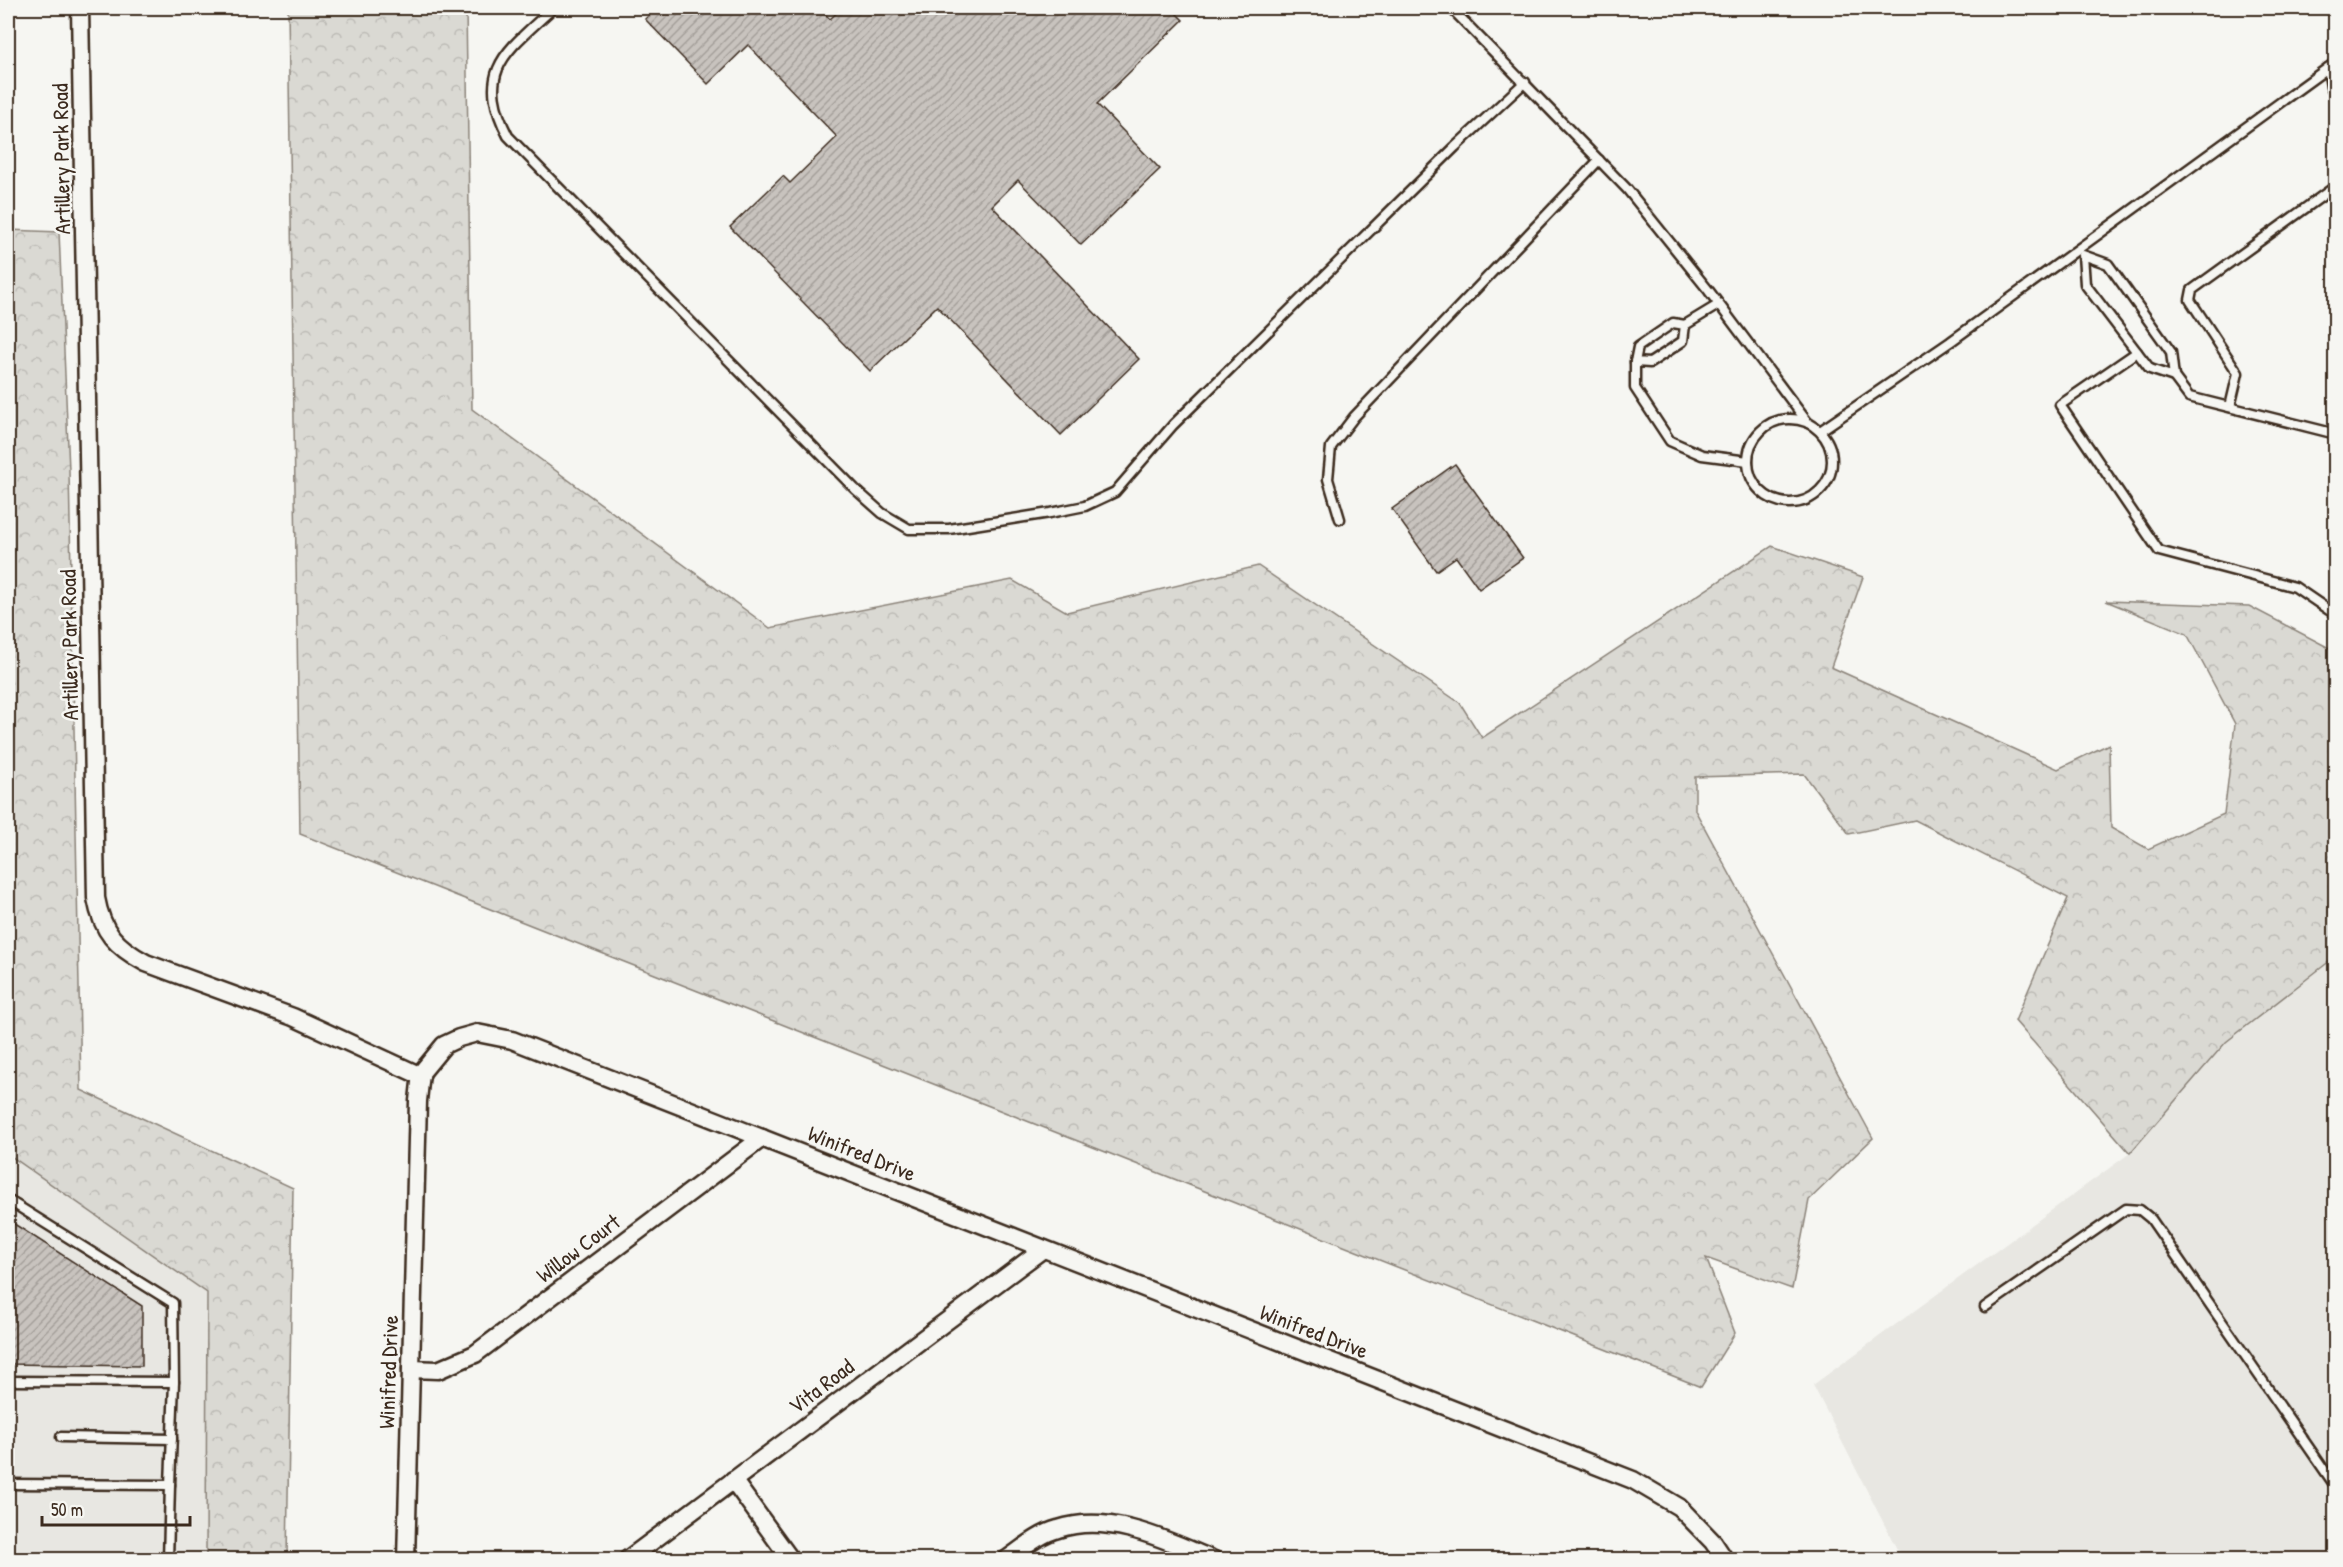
<svg xmlns="http://www.w3.org/2000/svg" width="2343" height="1567" font-family="'Patrick Hand',sans-serif">
	<style>
		.built { fill: #e8e7e2 }
		.forest { fill: url(#forest-crowns); stroke: #8a8278; stroke-width: 1.5 }
		.building { fill: url(#building-hatch); stroke: #3b2a1e; stroke-width: 1.5 }
		.lines { fill: none; stroke-linecap: round; stroke-linejoin: round }
		.lane-casing { stroke: #3b2a1e; stroke-width: 13 }
		.street-casing { stroke: #3b2a1e; stroke-width: 21 }
		.lane { stroke: #f6f6f2; stroke-width: 8 }
		.street { stroke: #f6f6f2; stroke-width: 16 }
		.labels { text-anchor: middle; dominant-baseline: central; stroke-width: 5; stroke-linejoin: round; paint-order: stroke }
		.street-label { font-size: 22px; fill: #3b2a1e; stroke: #f6f6f2 }
	</style>
	<defs>
		<pattern id="forest-crowns" width="20" height="18" patternUnits="userSpaceOnUse" patternTransform="scale(1.5)"><rect width="20" height="18" fill="#dad9d3"/><path d="M2 6a3 3 0 1 1 6 0M12 15a3 3 0 1 1 6 0" fill="none" stroke="#bcbab5"/></pattern>
		<pattern id="building-hatch" width="6" height="6" patternUnits="userSpaceOnUse" patternTransform="scale(1.5)"><rect width="6" height="6" fill="#c8c3be"/><path d="M-1 1l2-2M0 6l6-6M5 7l2-2" fill="none" stroke="#a49f9a"/></pattern>
	</defs>
	<rect width="100%" height="100%" fill="#f6f6f2"/>
	<filter id="ink" filterUnits="userSpaceOnUse"><feTurbulence type="fractalNoise" baseFrequency=".0167" numOctaves="2"/><feDisplacementMap in="SourceGraphic" scale="12" xChannelSelector="R" yChannelSelector="G"/><feConvolveMatrix kernelMatrix="1 2 1 2 8 2 1 2 1" color-interpolation-filters="sRGB"/></filter>
	<g filter="url(#ink)">
		<!-- built -->
		<g class="built">
			<path d="M2335,957V1559H1902L1813,1385L2130,1153L2226,1042Z"/>
			<path d="M8,1154L207,1293L206,1559H8Z"/>
		</g>
		<!-- forest -->
		<g class="forest">
			<path d="M288,8H466L472,409L770,628L1012,580L1067,612L1258,566L1460,703L1482,738L1772,546L1863,577L1831,667L2058,769L2109,744L2111,828L2148,849L2224,814L2235,724L2187,634L2106,601L2249,606L2335,651V957L2226,1042L2130,1153L2015,1021L2068,898L1915,820L1849,834L1804,774L1695,777V810L1873,1138L1809,1200L1792,1289L1706,1258L1735,1333L1701,1387L300,834Z"/>
			<path d="M8,230L59,232L69,470L81,1090L293,1188L287,1559H206L207,1293L8,1154Z"/>
		</g>
		<!-- building -->
		<g class="building">
			<path d="M656,8H819L830,19L842,8H1171L1183,20L1097,104L1160,169L1081,245L1018,180L992,206L1139,359L1061,435L937,306L870,371L730,227L783,176L790,183L837,137L748,45L708,84L645,19Z"/>
			<path d="M1455,464L1523,558L1479,589L1456,557L1436,571L1392,509Z"/>
			<path d="M8,1220L142,1306V1366L8,1364Z"/>
		</g>
		<g class="lines">
			<defs>
				<g id="lane">
					<path d="M553,8C507,51 474,70 508,136L855,489L882,513L909,529H949L1050,513L1085,506L1115,492L1173,425L1455,147L1525,82"/>
					<path d="M1451,8L1627,189L1709,291L1808,423"/>
					<path d="M2328,68L2331,87L2336,98"/>
					<path d="M2083,255L2108,264L2171,352L2174,377L2150,369L2085,284Z"/>
					<path d="M1685,325L1683,341L1650,363L1635,362L1638,347L1673,323L1685,325L1718,305"/>
					<path d="M2137,352L2060,405L2159,551L2295,587L2336,615"/>
					<path d="M1635,362V388L1670,441L1702,455L1748,461"/>
					<path d="M2174,377L2189,397L2336,434"/>
					<path d="M2230,407L2238,373L2190,300L2192,290L2336,186"/>
					<circle cx="1790" cy="461" r="42"/>
					<path d="M1820,431L1950,342L2336,62"/>
					<path d="M1340,519L1328,479L1331,447L1354,417L1599,160"/>
					<path d="M8,1200L173,1303L174,1382L170,1485"/>
					<path d="M1985,1307L2126,1209L2140,1210L2151,1219L2336,1487"/>
					<path d="M8,1381L174,1382"/>
					<path d="M61,1437L172,1439"/>
					<path d="M8,1484L170,1485L168,1560"/>
				</g>
				<g id="street">
					<path d="M80,8L96,898C102,932 116,947 146,963L293,1017L421,1076"/>
					<path d="M411,1369L438,1370L475,1354L762,1138"/>
					<path d="M733,1480L791,1560"/>
					<path d="M406,1560L418,1101L421,1073L444,1045L459,1038L477,1033L512,1040L1633,1480L1679,1507L1713,1542L1725,1560"/>
					<path d="M627,1560L1043,1249"/>
					<path d="M1006,1560C1022,1549 1039,1534 1058,1529C1110,1512 1166,1540 1214,1560"/>
				</g>
			</defs>
			<!-- lane casing -->
			<use href="#lane" class="lane-casing"/>
			<!-- street casing -->
			<use href="#street" class="street-casing"/>
			<!-- lane -->
			<use href="#lane" class="lane"/>
			<!-- street -->
			<use href="#street" class="street"/>
		</g>
	</g>
	<g class="labels">
		<!-- street labels -->
		<g class="street-label">
			<text transform="translate(61 159) rotate(-91)">Artillery Park Road</text>
			<text transform="translate(69 645) rotate(-91)">Artillery Park Road</text>
			<text transform="translate(862 1153) rotate(22)">Winifred Drive</text>
			<text transform="translate(578 1248) rotate(-37)">Willow Court</text>
			<text transform="translate(1314 1331) rotate(21)">Winifred Drive</text>
			<text transform="translate(388 1372) rotate(-88)">Winifred Drive</text>
			<text transform="translate(821 1386) rotate(-37)">Vita Road</text>
		</g>
	</g>
	<!-- margin -->
	<rect width="2343" height="1567" fill="none" stroke="#f6f6f2" stroke-width="30"/>
	<rect x="15" y="15" width="2313" height="1537" fill="none" stroke="#3b2a1e" stroke-width="2" filter="url(#ink)"/>
	<!-- scale -->
	<path d="M42 1516v9h148v-9" fill="none" stroke="#3b2a1e" stroke-width="3"/>
	<text x="51" y="1516" font-size="18" fill="#3b2a1e" stroke="#f6f6f2" stroke-width="4.5" paint-order="stroke">50 m</text>
</svg>
